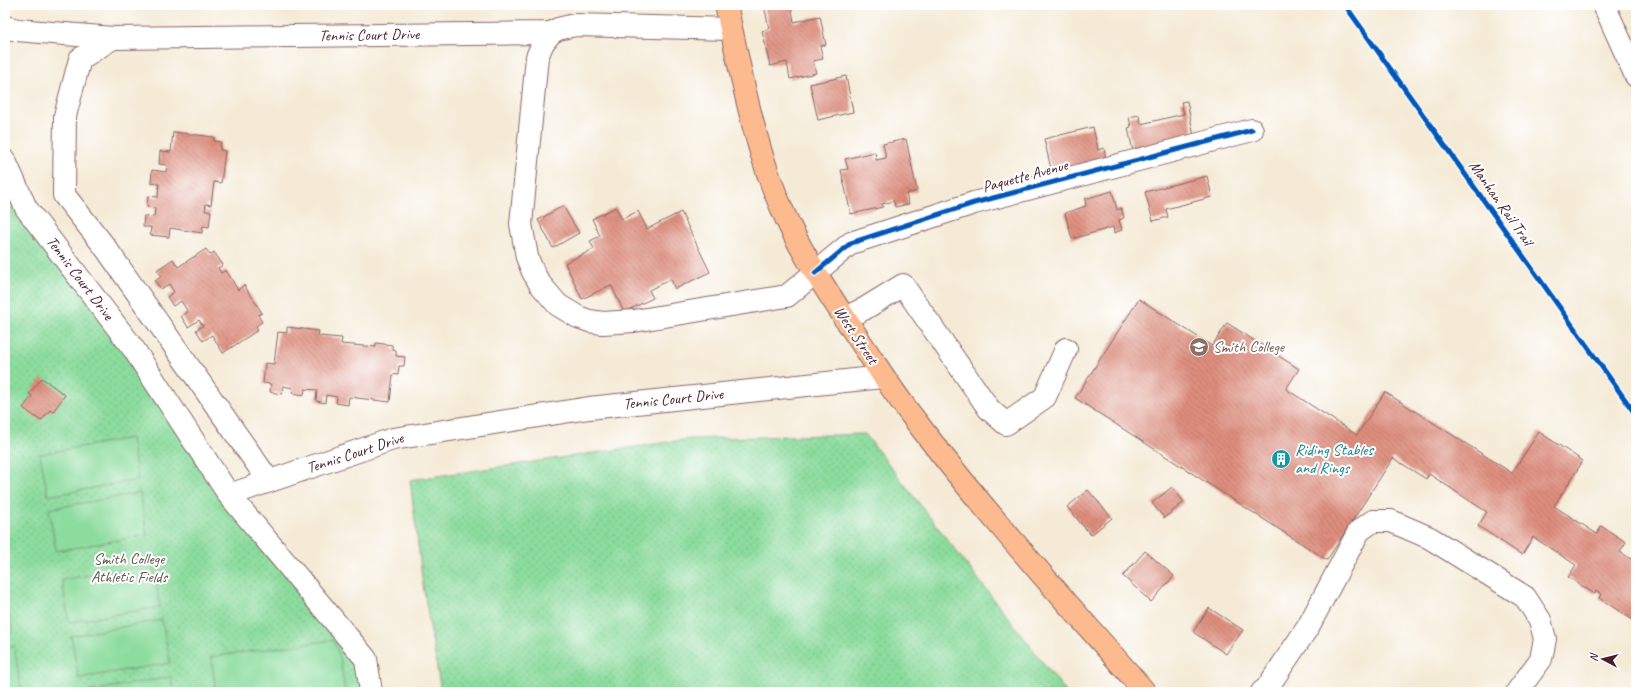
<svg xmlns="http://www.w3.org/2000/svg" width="1641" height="697" font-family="Caveat,sans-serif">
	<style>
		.grass { fill: url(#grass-dots); stroke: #6a7e64 }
		.pitch { fill: #8bdc9d; stroke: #6a7e64 }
		.building { fill: url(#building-back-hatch) }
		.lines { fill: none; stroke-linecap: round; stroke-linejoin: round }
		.minor-casing { stroke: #866666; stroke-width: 24 }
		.major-casing { stroke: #866666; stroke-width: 24 }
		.minor { stroke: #fff; stroke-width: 22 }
		.major { stroke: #fcba8e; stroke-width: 22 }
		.cycleway-casing { stroke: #fff; stroke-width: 8 }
		.cycleway { stroke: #0057b8; stroke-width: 5 }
		.labels { text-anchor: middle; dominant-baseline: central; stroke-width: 4; stroke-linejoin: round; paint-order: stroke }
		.street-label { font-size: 16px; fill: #4a1f2b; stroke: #fff }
		.education-label { font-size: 16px; fill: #785e54; stroke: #fff; text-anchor: start }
		.culture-label { font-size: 16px; fill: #0d838f; stroke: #fff; text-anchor: start }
		.park-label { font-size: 16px; fill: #5e584d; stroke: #fff }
	</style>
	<defs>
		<pattern id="grass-dots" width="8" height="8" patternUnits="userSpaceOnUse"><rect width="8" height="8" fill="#8bdc9d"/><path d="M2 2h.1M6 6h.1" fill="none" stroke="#79bc87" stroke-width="1.8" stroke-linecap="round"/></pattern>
		<pattern id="building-back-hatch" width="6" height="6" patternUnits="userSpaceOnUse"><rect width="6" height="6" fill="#de8e7e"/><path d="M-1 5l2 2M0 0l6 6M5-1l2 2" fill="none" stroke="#b67367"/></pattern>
	</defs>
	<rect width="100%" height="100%" fill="#fff"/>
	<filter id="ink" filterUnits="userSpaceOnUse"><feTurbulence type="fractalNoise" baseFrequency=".025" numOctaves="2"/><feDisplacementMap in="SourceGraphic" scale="8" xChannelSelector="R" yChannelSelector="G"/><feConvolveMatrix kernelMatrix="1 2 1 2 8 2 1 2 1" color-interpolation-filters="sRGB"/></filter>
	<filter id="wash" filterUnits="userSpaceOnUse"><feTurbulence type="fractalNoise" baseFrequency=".012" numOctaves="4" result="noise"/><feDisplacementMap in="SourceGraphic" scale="16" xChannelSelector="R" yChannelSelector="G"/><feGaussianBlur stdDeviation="0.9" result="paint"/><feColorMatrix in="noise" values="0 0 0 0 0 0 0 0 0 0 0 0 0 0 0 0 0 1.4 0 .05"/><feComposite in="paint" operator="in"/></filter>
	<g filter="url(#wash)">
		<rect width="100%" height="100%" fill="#f4ead5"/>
		<!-- grass -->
		<g class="grass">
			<path d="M5,161L27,208L366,659L371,692H5Z"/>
			<path d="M865,434L1066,692H441L423,585L410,480L689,439Z"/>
		</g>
		<!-- pitch -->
		<g class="pitch">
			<path d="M131,438L138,480L48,496L40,454Z"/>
			<path d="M140,493L147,535L56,551L49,509Z"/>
			<path d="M153,564L160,607L69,622L62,580Z"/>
			<path d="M5,593L12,633L5,634Z"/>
			<path d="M162,620L170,663L79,678L71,636Z"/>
			<path d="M333,640L340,657L345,692H216L211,657Z"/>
			<path d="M14,646L21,688L5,691V647Z"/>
			<path d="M171,677L173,692H84Z"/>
		</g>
		<g id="blocks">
			<!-- building -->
			<g class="building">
				<path d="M764,5H791L794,22L820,16L826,45L820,46L823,59L813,61L816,73L790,79L787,62L770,66L762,31L769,29Z"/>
				<path d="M846,76L853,112L818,120L810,84Z"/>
				<path d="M1187,101L1194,137L1133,151L1128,128L1131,127L1129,117L1139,115L1141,124L1184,114L1181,102Z"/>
				<path d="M1093,127L1098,150L1104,148L1106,159L1052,173L1044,139Z"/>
				<path d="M173,132L214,137V141L221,142L220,150L225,151L221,183L214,182L211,205L206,204L205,211H211L209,227L203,226L202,233L170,228L169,237L150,235L151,227H143L144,216L154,217L155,208L147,207L148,196L158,197L159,184L151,183L152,170L166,172L167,165L159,164L160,151L171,152Z"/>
				<path d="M906,139L917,191L906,194L909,204L895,207L894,201L882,204L883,207L851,214L841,170L848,169L845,159L875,152L876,160L886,158L883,144Z"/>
				<path d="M1207,176L1212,197L1166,209L1168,217L1153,221L1145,192Z"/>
				<path d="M1112,191L1117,210L1121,208L1124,218L1119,220L1122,230L1114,233L1113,227L1072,239L1065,213L1086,206L1085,199Z"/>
				<path d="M563,206L579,233L553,248L538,220Z"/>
				<path d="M616,207L622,219L638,211L647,229L681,212L710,272L675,289L671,279L649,290L653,298L624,312L611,285L582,299L565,263L594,249L590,241L600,236L592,219Z"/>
				<path d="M206,249L210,255L214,252L223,265L218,268L221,273L226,270L238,290L244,285L262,313L258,315L262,322L256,326L258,330L223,353L212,335L203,341L196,330L203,326L199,320L188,327L181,316L188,312L181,301L173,306L167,297L174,292L169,284L161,289L155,281L162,276L157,270L173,259L178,267Z"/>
				<path d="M1139,299L1212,346L1227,323L1299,369L1286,389L1357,435L1385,392L1512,473L1539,432L1583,461L1554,506L1597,534L1601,526L1626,542L1620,552L1636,562V622L1599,598L1601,594L1596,591L1595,594L1568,577L1576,565L1533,537L1522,555L1478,526L1487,512L1429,474L1426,479L1393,458L1327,560L1075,398Z"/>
				<path d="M287,327L319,331L318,336L342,338L341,344L376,347V343L392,345V349L396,350V356L405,357L404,366H399L398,375L393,374L390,402L349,397L348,405L336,403L337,397L326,395L325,403L316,401L317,390L305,389L304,395L292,393L293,388L283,386L282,394L270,392L271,384L263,383L265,363L274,364L278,332L287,333Z"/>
				<path d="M42,378L65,395L53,412L50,410L41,421L23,408L32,396L29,394Z"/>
				<path d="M1172,487L1184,502L1164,518L1152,503Z"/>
				<path d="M1088,490L1112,518L1091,535L1067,507Z"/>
				<path d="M1145,551L1174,576L1151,602L1123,576Z"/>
				<path d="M1209,608L1243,630L1226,654L1193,632Z"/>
			</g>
		</g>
	</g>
	<g filter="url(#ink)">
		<use href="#blocks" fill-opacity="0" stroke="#866666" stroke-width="1"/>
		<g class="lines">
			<defs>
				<g id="minor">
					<path d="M1604,5L1636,76"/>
					<path d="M5,27L17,30L113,38L551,33L558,29L575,25L731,29"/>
					<path d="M551,33L543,43L537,57L521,224L527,257L533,272L540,284L558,305L578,317L589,321L603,323L634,321L787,296L851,243L974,203L1252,130"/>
					<path d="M113,38L80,59L65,116L64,195L105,247L269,481"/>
					<path d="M5,161L26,208L133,348L229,495L393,439L589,408L883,377"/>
					<path d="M844,318L864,309L903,285L989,409L1006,424L1045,397L1066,349"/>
					<path d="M229,495L366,659L371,692"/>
					<path d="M1262,692L1267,688L1308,627L1359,531L1373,521H1391L1430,538L1525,597L1540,620L1545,639L1541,659L1517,692"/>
				</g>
				<path id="major" d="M726,5C742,76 754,148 784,214C805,260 833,300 860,341C877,366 893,392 912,416C984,512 1066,601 1145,692"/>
			</defs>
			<!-- minor casing -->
			<use href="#minor" class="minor-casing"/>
			<!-- major casing -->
			<use href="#major" class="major-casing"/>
			<!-- minor -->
			<use href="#minor" class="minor"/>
			<!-- major -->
			<use href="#major" class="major"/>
			<defs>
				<g id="cycleway">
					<path d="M1345,5L1636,415"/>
					<path d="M815,273L851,243L974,203L1252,130"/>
				</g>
			</defs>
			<!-- cycleway casing -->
			<use href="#cycleway" class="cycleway-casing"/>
			<!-- cycleway -->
			<use href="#cycleway" class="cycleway"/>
		</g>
	</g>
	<!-- icons -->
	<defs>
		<symbol id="university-disc" viewBox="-11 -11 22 22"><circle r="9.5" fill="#8d6e63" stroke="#fff"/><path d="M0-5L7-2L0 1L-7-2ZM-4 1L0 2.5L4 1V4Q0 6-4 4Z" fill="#fff"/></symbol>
		<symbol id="building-disc" viewBox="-11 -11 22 22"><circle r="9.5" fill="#0f9aa8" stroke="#fff"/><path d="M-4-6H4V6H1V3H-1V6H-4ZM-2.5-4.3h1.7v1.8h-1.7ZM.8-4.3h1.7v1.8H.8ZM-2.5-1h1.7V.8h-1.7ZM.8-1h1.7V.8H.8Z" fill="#fff"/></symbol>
	</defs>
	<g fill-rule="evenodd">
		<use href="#university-disc" x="1188" y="336" width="22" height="22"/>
		<use href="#building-disc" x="1270" y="448" width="22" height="22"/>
	</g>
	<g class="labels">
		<!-- street labels -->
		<g class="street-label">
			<text transform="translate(369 35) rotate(-1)">Tennis Court Drive</text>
			<text transform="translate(1025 176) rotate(-15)">Paquette Avenue</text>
			<text transform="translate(1501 203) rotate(55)">Manhan Rail Trail</text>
			<text transform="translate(80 278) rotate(53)">Tennis Court Drive</text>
			<text transform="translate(856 335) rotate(56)">West Street</text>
			<text transform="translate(673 399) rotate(-6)">Tennis Court Drive</text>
			<text transform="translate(355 453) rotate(-18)">Tennis Court Drive</text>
		</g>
		<!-- education labels -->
		<g class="education-label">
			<text x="1213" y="347">Smith College</text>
		</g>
		<!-- culture labels -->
		<g class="culture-label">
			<text x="1295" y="450">Riding Stables<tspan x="1295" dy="18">and Rings</tspan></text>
		</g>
		<!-- park labels -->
		<g class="park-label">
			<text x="129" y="559">Smith College<tspan x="129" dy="18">Athletic Fields</tspan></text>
		</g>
	</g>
	<!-- margin -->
	<rect width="1641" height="697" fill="none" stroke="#fff" stroke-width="20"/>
	<!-- north arrow -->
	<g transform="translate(1603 659) rotate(277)" stroke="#ffffff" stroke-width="3" paint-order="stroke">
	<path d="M0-3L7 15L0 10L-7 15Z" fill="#4a1f2b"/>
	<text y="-6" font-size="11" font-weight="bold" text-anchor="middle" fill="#4a1f2b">N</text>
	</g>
</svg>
